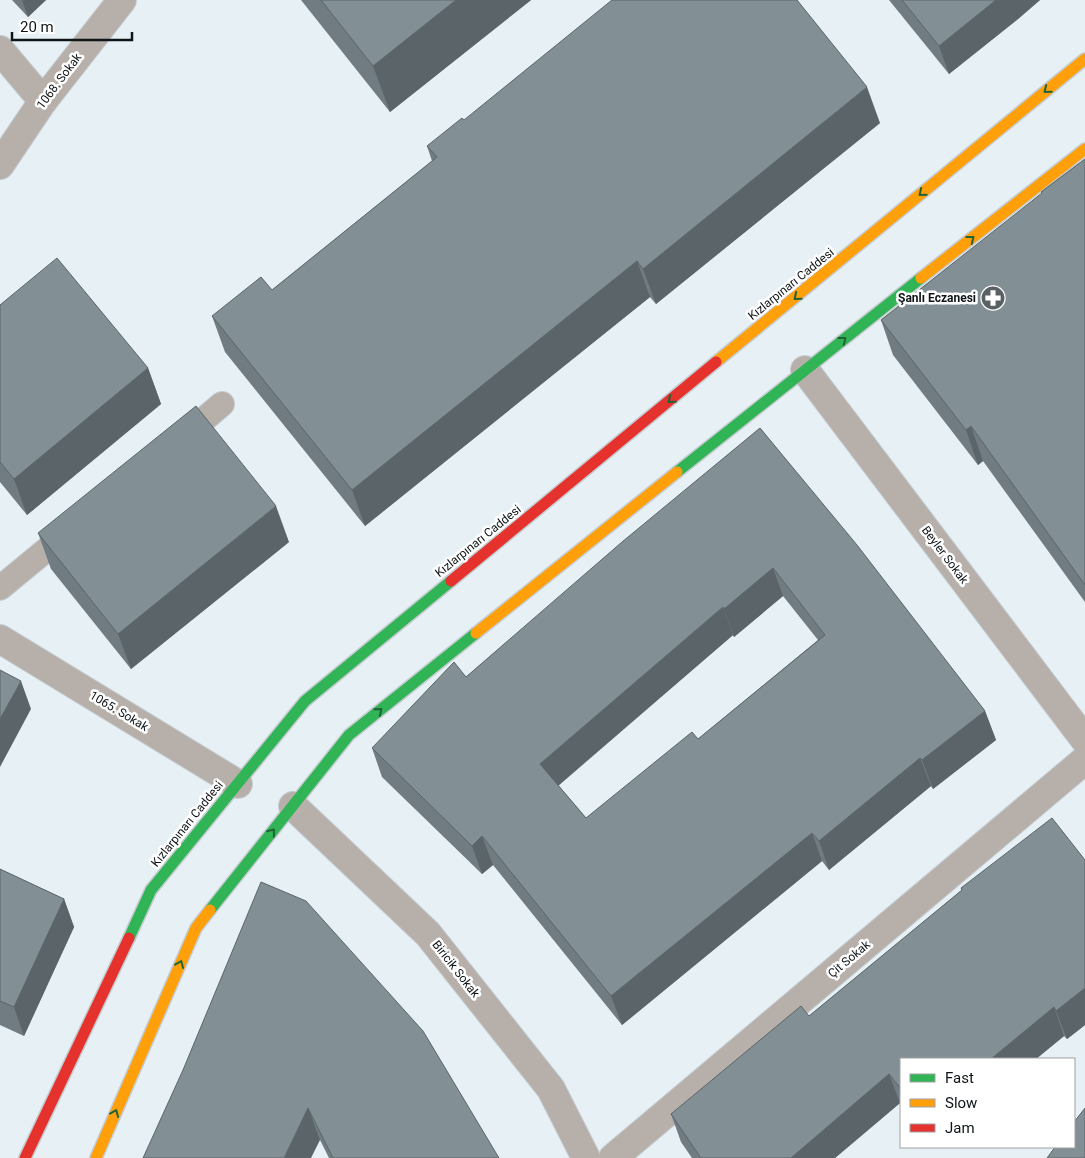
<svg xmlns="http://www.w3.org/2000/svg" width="1085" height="1158" font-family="Roboto,sans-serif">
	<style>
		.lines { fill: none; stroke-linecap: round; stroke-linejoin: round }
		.lane-casing { stroke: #c5ccd1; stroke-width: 26 }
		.street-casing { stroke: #c5ccd1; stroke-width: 30 }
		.fast-casing { stroke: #c5ccd1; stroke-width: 14 }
		.slow-casing { stroke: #c5ccd1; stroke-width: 14 }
		.jam-casing { stroke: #c5ccd1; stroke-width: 14 }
		.lane { stroke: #b7b0aa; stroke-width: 24 }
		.street { stroke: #b7b0aa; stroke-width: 28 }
		.fast { stroke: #30b455; stroke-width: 11 }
		.slow { stroke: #ff9f0a; stroke-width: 11 }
		.jam { stroke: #e5322d; stroke-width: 11 }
		.wall { fill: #707c81; fill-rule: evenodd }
		.shaded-wall { fill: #5b6569 }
		.building { fill: #829096; stroke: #5b6569; fill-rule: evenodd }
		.oneway { stroke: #1f6436 }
		.labels { text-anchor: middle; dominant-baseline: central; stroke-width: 5; stroke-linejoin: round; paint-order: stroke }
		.street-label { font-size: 12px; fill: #0e1417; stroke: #fff }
		.poi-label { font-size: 12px; font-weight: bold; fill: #0e1417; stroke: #fff; text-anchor: end }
	</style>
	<rect width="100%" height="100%" fill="#e7f0f5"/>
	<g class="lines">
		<defs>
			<g id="lane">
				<path d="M181,439L222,404"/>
				<path d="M0,588L68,532"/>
			</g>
			<g id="street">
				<path d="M0,50L43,101"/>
				<path d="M0,165L43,101L122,0"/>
				<path d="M805,370L1085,740"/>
				<path d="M0,639L238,784"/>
				<path d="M293,806L428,934L551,1089L586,1158"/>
				<path d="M613,1158L1085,760"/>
			</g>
			<g id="fast">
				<path d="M677,472L921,278"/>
				<path d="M210,910L349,735L476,633"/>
				<path d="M129,938L151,890L305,701L451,581"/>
			</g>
			<g id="slow">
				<path d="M921,278L1085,149"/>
				<path d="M716,362L1085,59"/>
				<path d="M476,633L677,472"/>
				<path d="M96,1158L196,928L210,910"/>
			</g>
			<g id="jam">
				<path d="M451,581L716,362"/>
				<path d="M25,1158L129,938"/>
			</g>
		</defs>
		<!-- lane casing -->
		<use href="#lane" class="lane-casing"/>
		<!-- street casing -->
		<use href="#street" class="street-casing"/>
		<!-- fast casing -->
		<use href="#fast" class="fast-casing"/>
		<!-- slow casing -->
		<use href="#slow" class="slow-casing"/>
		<!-- jam casing -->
		<use href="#jam" class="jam-casing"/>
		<!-- lane -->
		<use href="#lane" class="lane"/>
		<!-- street -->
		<use href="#street" class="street"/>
		<!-- fast -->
		<use href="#fast" class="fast"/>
		<!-- slow -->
		<use href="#slow" class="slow"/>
		<!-- jam -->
		<use href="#jam" class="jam"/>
	</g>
	<!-- wall -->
	<g class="wall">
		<path d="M12,0H46L28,17Z"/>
		<path d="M301,0H531L390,112Z"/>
		<path d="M889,0H1040L1018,19L949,74Z"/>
		<path d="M464,120L880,123L656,304L650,297L365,526L225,352L212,316L272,290L432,161L427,146Z"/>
		<path d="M1085,159V602L983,461L978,465L893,355L881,320L1042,194L1041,192Z"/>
		<path d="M0,305L148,368L161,404L27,515L0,482Z"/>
		<path d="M760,428L985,711L996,740L933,789L931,786L829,870L822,861L622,1025L493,865L482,874L382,777L372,748L466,677ZM783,596L818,640L698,739L586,818L558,785L733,635L734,637Z"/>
		<path d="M38,533L289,542L131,669L51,569Z"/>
		<path d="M1085,860V1025L1067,1039L1064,1036L1036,1059H901V1105L900,1103L835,1158H692L681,1142L671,1114L809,1016L962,890L961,888Z"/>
		<path d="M0,869L64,899L74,927L24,1036L0,1025Z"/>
		<path d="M183,1070L499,1158H329L320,1140Z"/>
	</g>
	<!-- shaded-wall -->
	<g class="shaded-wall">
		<path d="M22,0H46L28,17Z"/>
		<path d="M456,0H531L390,112L373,66Z"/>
		<path d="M996,0H1040L1018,19L949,74L939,46Z"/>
		<path d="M867,87L880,123L656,304L643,269Z"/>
		<path d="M637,261L650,297L365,526L352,490Z"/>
		<path d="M148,368L161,404L27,515L14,479Z"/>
		<path d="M971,426L983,461L978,465L966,430Z"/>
		<path d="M276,506L289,542L131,669L118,634Z"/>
		<path d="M773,568L783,596L734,637L724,609Z"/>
		<path d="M723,607L733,635L550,793L540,764Z"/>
		<path d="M21,681L31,709L0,767V719Z"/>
		<path d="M985,711L996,740L933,789L922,760Z"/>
		<path d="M920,758L931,786L829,870L819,841Z"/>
		<path d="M812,833L822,861L622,1025L611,996Z"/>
		<path d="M482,836L493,865L482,874L472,846Z"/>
		<path d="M64,899L74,927L24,1036L14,1007Z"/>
		<path d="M1085,988V1025L1067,1039L1056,1011Z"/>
		<path d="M1054,1007L1064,1036L1036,1059H991Z"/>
		<path d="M889,1074L900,1103L835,1158H791Z"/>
		<path d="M308,1108L320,1140L311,1158H284Z"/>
	</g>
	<!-- building -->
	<g class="building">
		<path d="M321,0H456L373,66Z"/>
		<path d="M612,0H797L867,87L643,269L637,261L352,490L212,316L261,277L272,290L437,157L427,146L462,118L464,120Z"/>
		<path d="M902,0H996L939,46Z"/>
		<path d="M1085,159V585L971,426L966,430L881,320L1042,193L1041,192Z"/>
		<path d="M57,258L148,368L14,479L0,462V305Z"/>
		<path d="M196,406L276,506L118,634L38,533Z"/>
		<path d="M760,428L857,545L985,711L922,760L920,758L819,841L812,833L611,996L482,836L472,846L372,748L454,662L466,677L622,542ZM773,568L825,635L698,739L692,732L586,818L540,764L723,607L724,609Z"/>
		<path d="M0,670L21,681L0,719Z"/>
		<path d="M1052,818L1085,860V988L1056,1011L1054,1007L991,1059H901V1089L889,1074L791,1158H701L671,1114L801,1006L809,1016L962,890L961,888Z"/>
		<path d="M0,869L64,899L14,1007L0,1001Z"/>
		<path d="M261,882L306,901L423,1031L499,1158H333L308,1108L284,1158H143L183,1070Z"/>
		<path d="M1085,1108V1158H1047L1055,1147H1074V1122Z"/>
	</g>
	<!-- one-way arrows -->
	<defs><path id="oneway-chevron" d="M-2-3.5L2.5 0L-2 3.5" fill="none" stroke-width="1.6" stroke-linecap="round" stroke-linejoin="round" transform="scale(1.25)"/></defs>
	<g class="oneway">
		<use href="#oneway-chevron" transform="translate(1047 90) rotate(141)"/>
		<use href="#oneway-chevron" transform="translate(922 193) rotate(141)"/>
		<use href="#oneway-chevron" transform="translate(971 239) rotate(-38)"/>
		<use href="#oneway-chevron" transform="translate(797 297) rotate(141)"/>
		<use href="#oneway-chevron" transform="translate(843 340) rotate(-38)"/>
		<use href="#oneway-chevron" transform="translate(671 400) rotate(141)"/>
		<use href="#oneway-chevron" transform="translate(379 711) rotate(-39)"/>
		<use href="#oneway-chevron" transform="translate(272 832) rotate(-52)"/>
		<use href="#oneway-chevron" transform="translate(180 964) rotate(-67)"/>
		<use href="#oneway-chevron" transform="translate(115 1113) rotate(-67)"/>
	</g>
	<!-- icons -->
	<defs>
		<symbol id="pharmacy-disc" viewBox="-11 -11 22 22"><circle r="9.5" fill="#5a6165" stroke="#fff"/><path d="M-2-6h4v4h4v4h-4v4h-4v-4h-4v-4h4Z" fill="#fff"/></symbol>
	</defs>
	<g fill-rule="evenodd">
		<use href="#pharmacy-disc" x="979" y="284" width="28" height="28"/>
	</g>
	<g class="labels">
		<!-- street labels -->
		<g class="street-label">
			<text transform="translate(59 81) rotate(-53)">1068. Sokak</text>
			<text transform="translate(791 284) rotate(-39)">Kızlarpınarı Caddesi</text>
			<text transform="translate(478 541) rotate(-39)">Kızlarpınarı Caddesi</text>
			<text transform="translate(945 555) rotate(53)">Beyler Sokak</text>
			<text transform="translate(119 711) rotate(31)">1065. Sokak</text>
			<text transform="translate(187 824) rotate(-51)">Kızlarpınarı Caddesi</text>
			<text transform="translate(849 959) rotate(-40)">Çit Sokak</text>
			<text transform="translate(456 969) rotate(52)">Biricik Sokak</text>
		</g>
		<!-- poi labels -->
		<g class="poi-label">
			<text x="976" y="298">Şanlı Eczanesi</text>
		</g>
	</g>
	<!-- legend -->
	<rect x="900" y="1058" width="175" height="90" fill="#ffffff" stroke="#9fa1a2"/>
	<rect x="910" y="1074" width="25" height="8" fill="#30b455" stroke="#9fa1a2"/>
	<text x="945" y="1083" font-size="15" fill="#0e1417">Fast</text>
	<rect x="910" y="1099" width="25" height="8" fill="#ff9f0a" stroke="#9fa1a2"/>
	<text x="945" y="1108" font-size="15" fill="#0e1417">Slow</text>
	<rect x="910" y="1124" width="25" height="8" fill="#e5322d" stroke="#9fa1a2"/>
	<text x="945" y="1133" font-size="15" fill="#0e1417">Jam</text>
	<!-- scale -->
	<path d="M12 32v8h120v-8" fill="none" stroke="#0e1417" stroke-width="2.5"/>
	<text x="20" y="32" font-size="15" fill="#0e1417" stroke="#ffffff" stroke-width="4" paint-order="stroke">20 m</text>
</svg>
